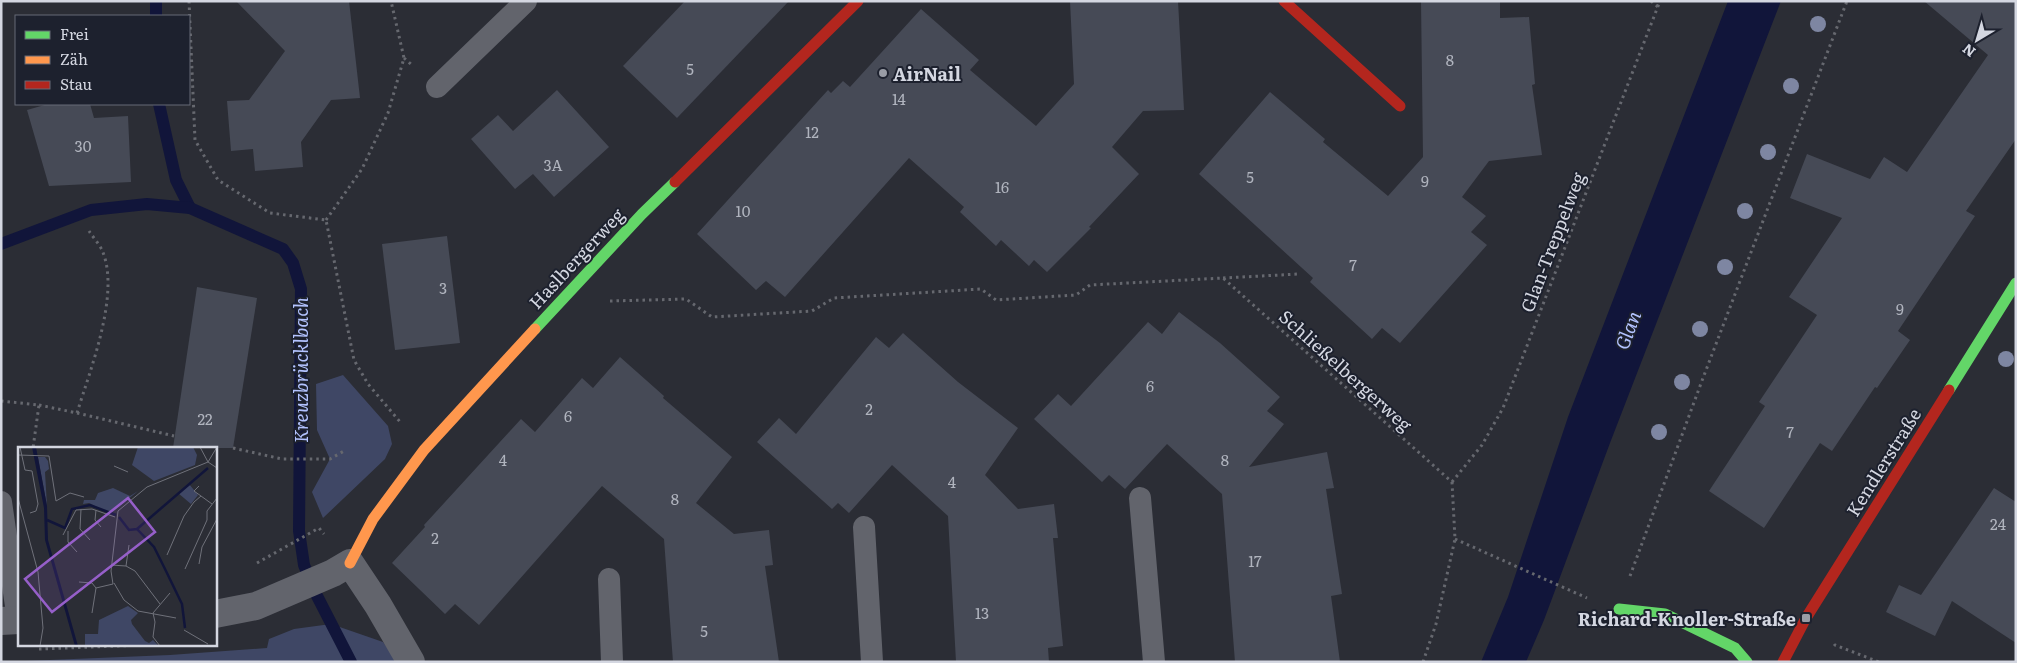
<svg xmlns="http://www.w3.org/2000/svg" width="2017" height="663" font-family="Literata,serif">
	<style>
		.green { fill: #3f4765 }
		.water { fill: #11153a }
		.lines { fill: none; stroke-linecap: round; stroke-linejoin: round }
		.stream { stroke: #11153a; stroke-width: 12 }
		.building { fill: #464a56 }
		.path { stroke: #66686f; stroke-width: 3; stroke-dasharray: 2.5 4; stroke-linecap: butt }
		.lane { stroke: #62646c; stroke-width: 22 }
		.street { stroke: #62646c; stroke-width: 28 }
		.fast { stroke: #63d668; stroke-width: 11 }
		.slow { stroke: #ff974d; stroke-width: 11 }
		.jam { stroke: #b3261e; stroke-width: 11 }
		.tree { fill: #7e86a2 }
		.poi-dot { fill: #999ca5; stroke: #1d212e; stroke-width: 2 }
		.labels { text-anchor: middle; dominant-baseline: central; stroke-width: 4; stroke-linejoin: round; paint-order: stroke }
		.number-label { font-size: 15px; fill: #b0b4be }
		.poi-label { font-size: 18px; font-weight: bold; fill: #d4d7e1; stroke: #1d212e; text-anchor: start }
		.street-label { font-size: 18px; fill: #d4d7e1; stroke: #1d212e }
		.water-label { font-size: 19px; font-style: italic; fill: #b2c2fe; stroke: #1d212e }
		.inset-river { fill: none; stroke: #11153a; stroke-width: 2.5 }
		.inset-road { fill: none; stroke: #6f717a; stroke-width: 1 }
		.view { fill: #965fc9; fill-opacity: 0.15; stroke: #965fc9; stroke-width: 2.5 }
		.inset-edge { fill: none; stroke: #d4d7e1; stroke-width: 2.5 }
	</style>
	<rect width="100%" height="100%" fill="#2b2d35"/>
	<!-- green -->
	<g class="green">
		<path d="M343,375L388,426L392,444L385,459L323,518L312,492L330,459L317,430L316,384Z"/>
		<path d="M331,624L383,642L398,662H1L170,655L267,648L269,639L294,629Z"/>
	</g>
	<!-- water -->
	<path class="water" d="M1728,1H1781L1610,443L1544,620L1526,662H1481L1508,597L1568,417Z"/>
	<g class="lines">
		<!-- stream -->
		<g class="stream">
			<path d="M156,1V16"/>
			<path d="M159,104L176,180L190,208"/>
			<path d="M1,244L91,210L147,204L190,208L283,249L293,263L301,289L299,531L304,565L315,592L351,662"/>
		</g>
	</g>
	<!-- building -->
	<g class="building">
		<path d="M236,1H349L360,98L331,100L301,142L303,167L255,171L253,149L231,151L227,101L249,100L285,51Z"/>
		<path d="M685,1H789L677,118L623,66Z"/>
		<path d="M1070,1H1178L1184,110L1143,111L1112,147L1139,174L1089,227L1091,228L1047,272L1034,260L1029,266L1001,240L996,246L960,212L964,207L909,158L785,297L766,281L756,290L697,234L828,90L831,93L843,81L850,87L921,9L979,60L970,70L1036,126L1074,84Z"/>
		<path d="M1421,1H1500V18L1529,17L1535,84L1532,85L1542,155L1489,161L1462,197L1486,216L1471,232L1487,245L1400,343L1382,328L1372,339L1310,282L1313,278L1199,174L1270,92L1325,139L1323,142L1388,196L1423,157Z"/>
		<path d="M1924,1H2016V139L1966,211L1975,216L1898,331L1910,340L1877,388L1875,387L1832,451L1820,443L1764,528L1709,491L1765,406L1759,402L1817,315L1789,297L1842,218L1790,198L1807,154L1870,179L1884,157L1907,172L1988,55Z"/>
		<path d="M557,90L609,147L554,197L533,174L515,189L471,139L498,115L513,131Z"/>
		<path d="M48,104H90L94,118L128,116L131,182L49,186L27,110Z"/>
		<path d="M447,236L460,343L395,350L382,244Z"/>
		<path d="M197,287L257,298L233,448H173Z"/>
		<path d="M1179,312L1220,343L1280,397L1267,411L1284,424L1249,467L1327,452L1334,488L1326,489L1342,594L1331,596L1340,662H1235L1222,494L1167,444L1125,489L1109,475L1102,482L1034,419L1058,394L1071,406L1148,322L1162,334Z"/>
		<path d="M903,333L958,382L1018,428L985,475L1018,509L1054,504L1058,538H1053L1063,646L1048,648L1049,662H956L948,516L892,465L849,513L838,503L832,509L757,442L779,418L796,434L876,337L889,348Z"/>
		<path d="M620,357L664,396L663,398L732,457L696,503L734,534L769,530L773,565L765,566L779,662H673L664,539L602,486L479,625L455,604L445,614L392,563L425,527L424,525L521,419L535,432L582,378L593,388Z"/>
		<path d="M1994,488L2016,502V643L1952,601L1935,636L1886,612L1899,585L1921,595Z"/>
	</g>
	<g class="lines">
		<!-- path -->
		<g class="path">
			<path d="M189,1L195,140L218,180L270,213L326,220L354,360L368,384L401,423"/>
			<path d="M1651,1L1658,7"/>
			<path d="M404,58L413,66"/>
			<path d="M326,220L362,169L388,113L404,58L391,1"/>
			<path d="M1223,278L1299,274"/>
			<path d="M610,301L686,299L712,317L812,311L834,298L981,289L996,300L1076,295L1090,285L1223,278L1452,482"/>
			<path d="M1,401L39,405L33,448"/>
			<path d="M39,405L77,413C90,370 121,293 102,250C99,244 93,237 89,231"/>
			<path d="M77,413L174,436"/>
			<path d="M233,448L282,459H330L344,451"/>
			<path d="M1452,482L1482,445L1503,408L1660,1"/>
			<path d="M1455,539L1587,598"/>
			<path d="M257,563L319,528L324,534"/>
			<path d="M1630,576L1703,378L1847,1"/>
			<path d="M1834,646L1835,645L1879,662"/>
			<path d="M39,649L170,644"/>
			<path d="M1423,662L1436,624L1455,539L1452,482"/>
		</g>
		<!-- lane -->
		<g class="lane">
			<path d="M437,87L526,1"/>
			<path d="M1140,498L1154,662"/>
			<path d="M1,502L18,620"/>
			<path d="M864,527L872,662"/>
			<path d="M609,579L612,662"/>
		</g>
		<!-- street -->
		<g class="street">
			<path d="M215,614L256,606L333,573L350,563L378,605L411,662"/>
			<path d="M1,621L19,620"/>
		</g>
		<!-- fast -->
		<g class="fast">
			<path d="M535,329L642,214L675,182"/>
			<path d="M1949,390L2016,283"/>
			<path d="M1619,609L1665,614L1735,648L1747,662"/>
		</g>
		<!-- slow -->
		<path class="slow" d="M350,563L373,519L424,450L535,329"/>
		<!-- jam -->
		<g class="jam">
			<path d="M1284,1L1400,106"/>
			<path d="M675,182L858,1"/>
			<path d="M1783,662L1806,618L1949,390"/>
		</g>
	</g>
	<!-- trees -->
	<g class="tree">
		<circle cx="1818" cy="24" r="8"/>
		<circle cx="1791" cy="86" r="8"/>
		<circle cx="1768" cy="152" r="8"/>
		<circle cx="1745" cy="211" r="8"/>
		<circle cx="1725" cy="267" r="8"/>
		<circle cx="1700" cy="329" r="8"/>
		<circle cx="2006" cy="359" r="8"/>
		<circle cx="1682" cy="382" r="8"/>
		<circle cx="1659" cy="432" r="8"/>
	</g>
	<!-- markers -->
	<g class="poi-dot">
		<circle cx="883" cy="73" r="5"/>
		<rect x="1801" y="613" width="10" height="10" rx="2.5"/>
	</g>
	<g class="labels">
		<!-- number labels -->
		<g class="number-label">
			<text x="1450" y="59">8</text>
			<text x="690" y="68">5</text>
			<text x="899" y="98">14</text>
			<text x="812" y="131">12</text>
			<text x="83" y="145">30</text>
			<text x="553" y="164">3A</text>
			<text x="1250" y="176">5</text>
			<text x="1425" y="180">9</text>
			<text x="1002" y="186">16</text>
			<text x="743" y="210">10</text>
			<text x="1353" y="264">7</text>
			<text x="443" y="287">3</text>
			<text x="1900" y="308">9</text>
			<text x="1150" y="385">6</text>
			<text x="869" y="408">2</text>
			<text x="568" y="415">6</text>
			<text x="205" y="418">22</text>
			<text x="1790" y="431">7</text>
			<text x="503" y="459">4</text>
			<text x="1225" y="459">8</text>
			<text x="952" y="481">4</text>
			<text x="675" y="498">8</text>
			<text x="1998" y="523">24</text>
			<text x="435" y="537">2</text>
			<text x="1255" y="560">17</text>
			<text x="982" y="612">13</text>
			<text x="704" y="630">5</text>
		</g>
		<!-- poi labels -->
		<g class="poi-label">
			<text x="893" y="73">AirNail</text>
			<text x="1796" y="618" text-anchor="end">Richard-Knoller-Straße</text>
		</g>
		<!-- street labels -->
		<g class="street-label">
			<text transform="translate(1552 242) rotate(-69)">Glan-Treppelweg</text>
			<text transform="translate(576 258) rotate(-47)">Haslbergerweg</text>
			<text transform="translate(1346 370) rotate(42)">Schließelbergerweg</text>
			<text transform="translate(1883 462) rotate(-58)">Kendlerstraße</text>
		</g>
		<!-- water labels -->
		<g class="water-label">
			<text transform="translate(1627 330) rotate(-69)">Glan</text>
			<text transform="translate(300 370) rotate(-90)">Kreuzbrücklbach</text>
		</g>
	</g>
	<!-- overview -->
	<g transform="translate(18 447)">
		<rect width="199" height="199" fill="#2b2d35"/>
		<path d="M120,0H175L179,8L177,18L136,34L114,18ZM20,10H27L30,14L31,22L27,25L29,59ZM171,37L180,48L173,57L160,46ZM95,41L112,49L120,44L92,67L71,56L65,57L66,53H77L80,46ZM110,159L120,166L113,173L114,177L127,194L131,196L135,193L141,199H67V187H80L81,173Z" fill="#3f4765"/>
		<path d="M14,0H18L29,59L30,93L60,199H57L27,93L26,61Z" fill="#11153a"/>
		<path class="inset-river" d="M101,70L111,83L119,82L190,21M29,73L47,81L54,62L72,58L98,68M119,82L136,100L147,122L164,157L167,181"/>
		<path class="inset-road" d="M2,0L7,23L14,24L20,57L18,64L12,66M182,0L190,15L199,21M0,8L31,9L38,54L52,46L66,50M96,19L110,25M181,39L176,44L183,49M0,51L20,125L25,181L22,199M63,62L62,82L72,93M78,63L77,73L83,80M50,84V95L59,105M45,88L58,63L74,62L97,70M149,108L166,69L176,55L183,49L194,57M181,117L184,100L199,72M93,118L108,119L117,124L142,157M108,119L111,98M167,122L189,73V64L199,51M61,135L74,136L78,141L95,137L93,124L100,64L129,40L190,15L199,0M96,136L106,153L120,164L158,171M74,166L78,141M166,183L190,197M142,199L135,190L137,175L135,166L152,146"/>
		<path class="view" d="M110,51L137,85L34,165L7,132Z"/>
		<rect width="199" height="199" class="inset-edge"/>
	</g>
	<!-- border -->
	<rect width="2017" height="663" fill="none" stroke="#d4d7e1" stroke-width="5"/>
	<!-- legend -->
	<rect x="15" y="15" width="175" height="90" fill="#1d212e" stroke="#666a76"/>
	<rect x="25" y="31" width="25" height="8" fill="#63d668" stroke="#666a76"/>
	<text x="60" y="40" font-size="15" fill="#d4d7e1">Frei</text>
	<rect x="25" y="56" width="25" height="8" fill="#ff974d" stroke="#666a76"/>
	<text x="60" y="65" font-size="15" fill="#d4d7e1">Zäh</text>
	<rect x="25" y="81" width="25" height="8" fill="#b3261e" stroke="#666a76"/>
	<text x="60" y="90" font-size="15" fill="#d4d7e1">Stau</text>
	<!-- north arrow -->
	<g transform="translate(1977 40) rotate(218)" stroke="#1d212e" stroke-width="4" paint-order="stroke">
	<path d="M0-4L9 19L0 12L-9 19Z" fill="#d4d7e1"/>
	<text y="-8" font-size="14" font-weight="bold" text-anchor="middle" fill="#d4d7e1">N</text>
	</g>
</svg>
